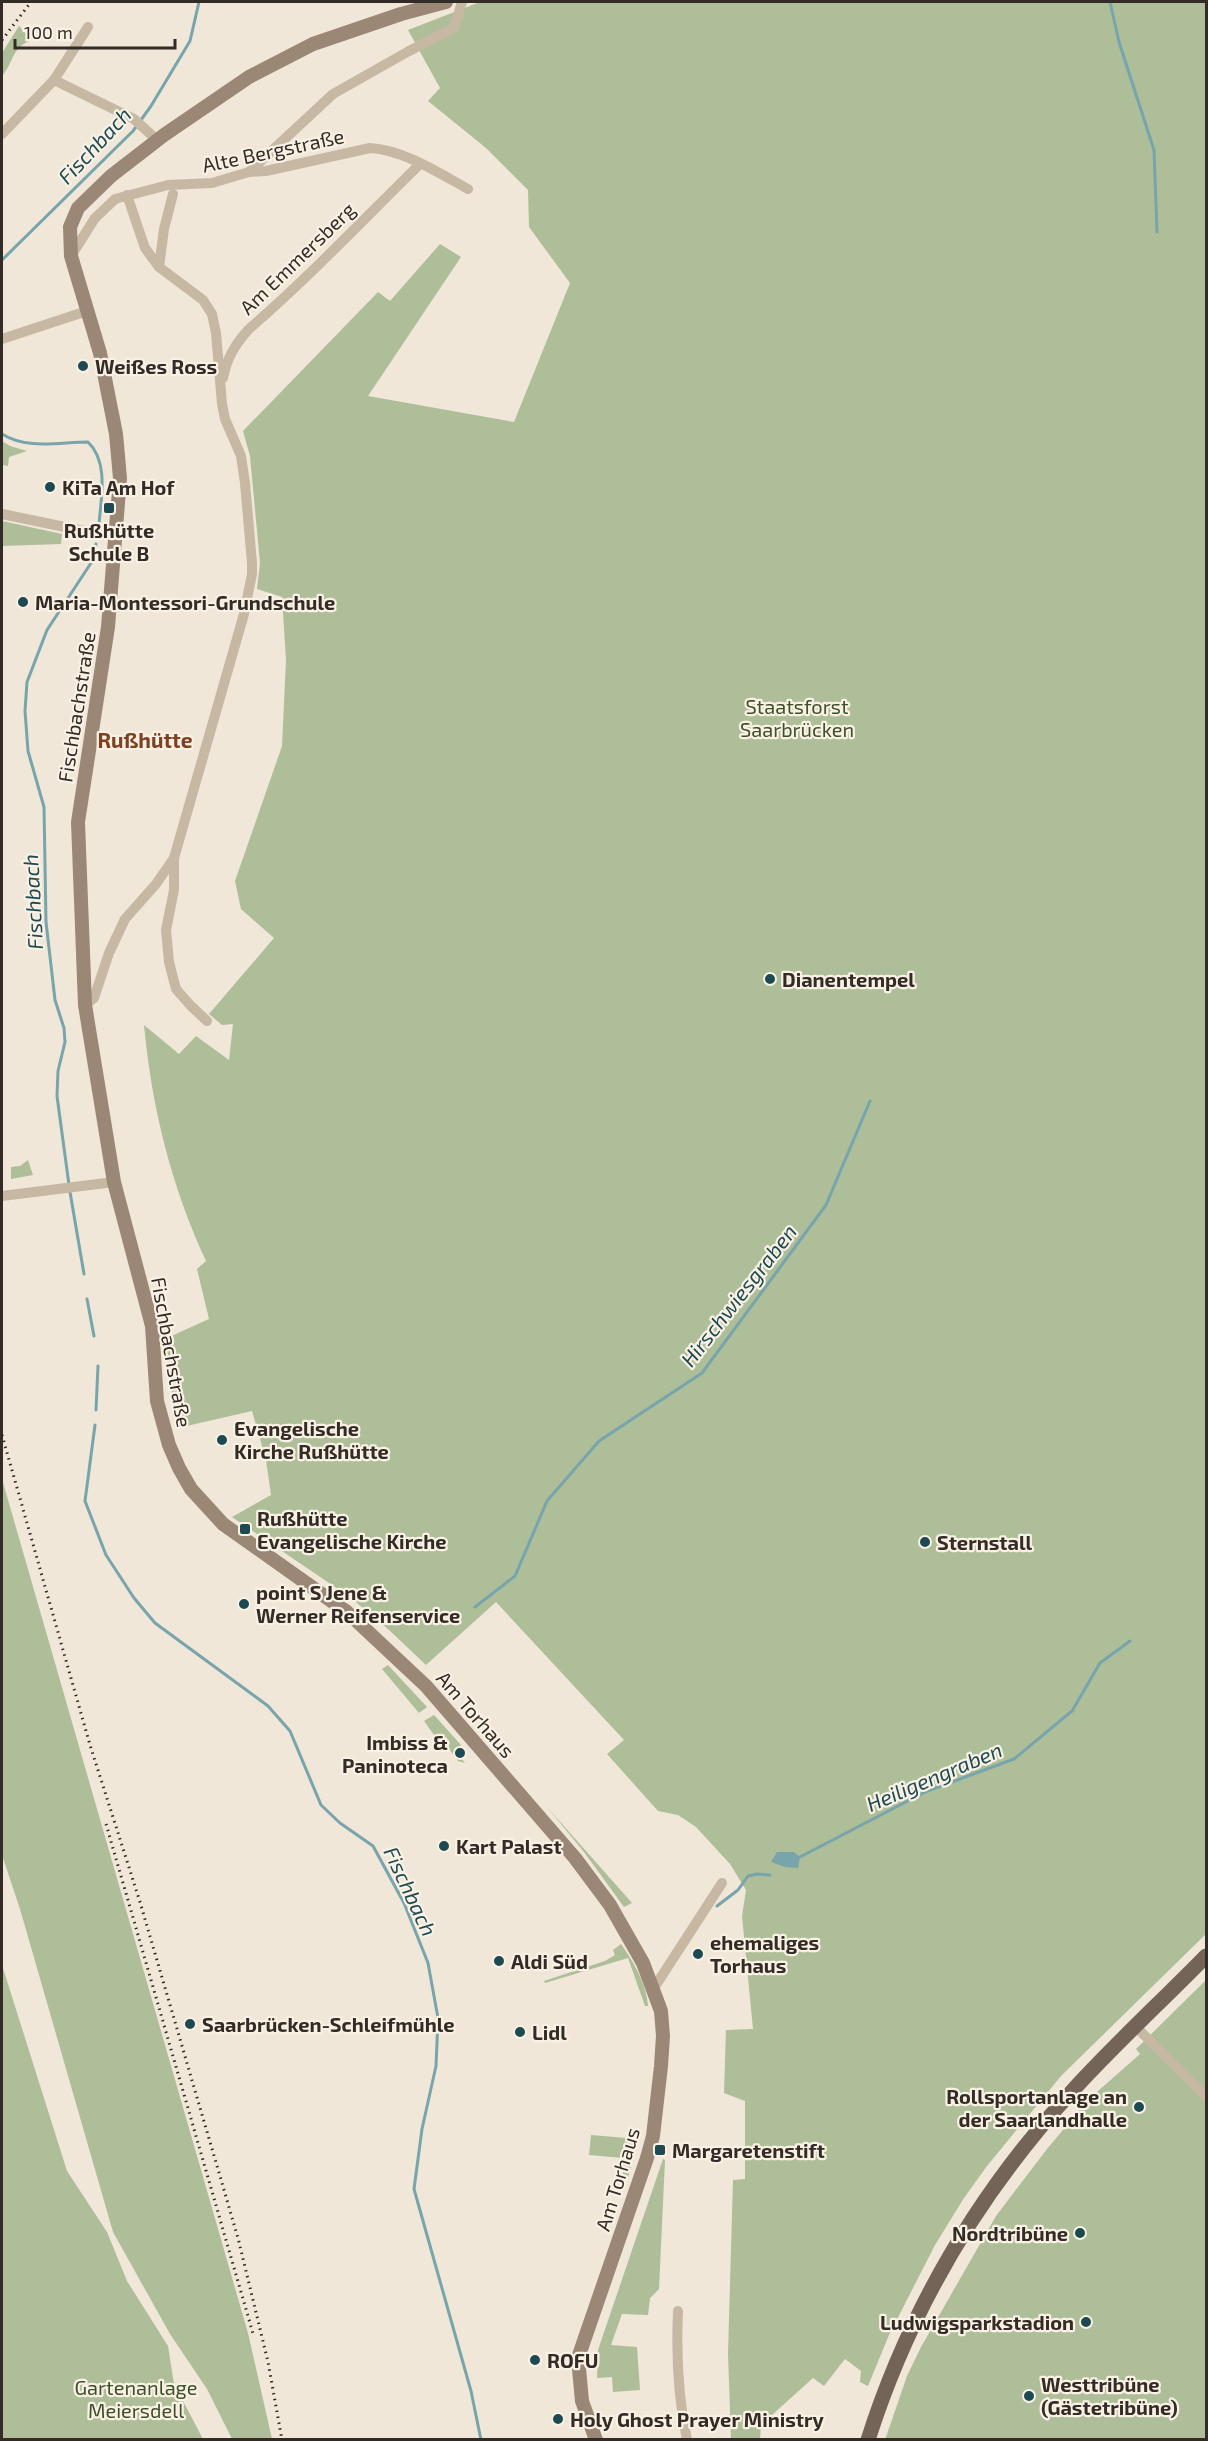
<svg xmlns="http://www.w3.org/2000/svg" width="1208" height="2441" font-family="'Exo 2',sans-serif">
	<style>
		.green { fill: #aebe99 }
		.water { fill: #78a4ac }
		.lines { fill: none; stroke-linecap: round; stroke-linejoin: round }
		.stream { stroke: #78a4ac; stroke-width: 3 }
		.street { stroke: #c7b8a4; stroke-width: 10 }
		.secondary { stroke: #9a8776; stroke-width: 14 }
		.primary { stroke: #746457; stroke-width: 15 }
		.rail { stroke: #332b26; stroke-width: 3; stroke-dasharray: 1.5 4.5; stroke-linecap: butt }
		.poi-dot { fill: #1d4a52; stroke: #f8f1e4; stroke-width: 2 }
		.labels { text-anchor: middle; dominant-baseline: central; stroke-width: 4.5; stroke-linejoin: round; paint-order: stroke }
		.street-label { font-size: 20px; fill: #332b26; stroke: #f8f1e4 }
		.poi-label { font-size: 20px; font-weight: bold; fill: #332b26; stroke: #f8f1e4; text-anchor: start }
		.park-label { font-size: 20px; fill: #3e502a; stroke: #f8f1e4 }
		.water-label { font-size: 21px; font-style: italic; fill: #1d4a52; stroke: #f8f1e4 }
		.neighbourhood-label { font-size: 21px; font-weight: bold; fill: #7f4122; stroke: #f8f1e4 }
	</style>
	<rect width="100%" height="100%" fill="#f0e7d8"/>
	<!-- green -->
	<g class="green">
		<path d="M480,2H1206V1934L1061,2076L987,2166L964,2198L935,2245L889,2335L868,2386L860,2382L861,2371L845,2359L824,2386L813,2378L761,2425L760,2439H731L728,2354L733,2180L745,2179V2101L724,2093L726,2030L753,2029L742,1916L746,1890L730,1864L696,1827L678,1815L658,1811L607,1754L624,1740L496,1602L426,1665L388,1629L351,1598L232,1517L271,1495L266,1460L252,1411L178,1428L168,1370L167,1338L209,1319L197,1269L206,1261C171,1185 152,1109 144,1025L179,1054L196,1036L229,1060L233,1024L222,1025L209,1014L274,938L241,909L235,881L282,746L286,660L282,597L257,589L260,563L250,456L243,431L378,292L390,301L440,244L461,257L368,396L514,422L570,283L529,227L528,190L486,148L428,101L440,88L408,30Z"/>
		<path d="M19,26L29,37L30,41C12,47 13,64 2,76V53Z"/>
		<path d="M2,441L10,446L27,451L9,457L8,466L2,465Z"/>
		<path d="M2,521L62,534L61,544L2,546Z"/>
		<path d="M28,1160L33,1175L11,1179V1167L20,1166Z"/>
		<path d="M2,1479L248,2333L272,2439H232L207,2389L170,2334L113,2232L20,1909L2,1855Z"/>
		<path d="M388,1665L427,1707L419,1713L382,1669Z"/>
		<path d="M434,1715L461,1745L455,1751L465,1763L458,1761L446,1745L450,1743L446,1737L439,1742L424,1721Z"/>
		<path d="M547,1807L632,1903L624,1907L584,1852Z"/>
		<path d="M621,1944C633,1961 647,1985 648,2006H645L628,1958L545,1983L544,1981L605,1961L615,1955L613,1950Z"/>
		<path d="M2,1965L67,2171L107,2232L127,2281L168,2346L174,2384L203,2439H2Z"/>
		<path d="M1206,1980V2439L885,2440L907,2376L921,2347L996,2216L1047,2149L1089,2099L1140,2054L1136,2049Z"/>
		<path d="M591,2135L638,2139L628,2178L623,2177V2158L589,2155Z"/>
		<path d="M663,2159L665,2160L659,2289L650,2298L648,2315L622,2314L611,2345L637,2347L640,2390L613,2392L612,2377L597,2378L598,2350Z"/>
	</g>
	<!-- water -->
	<path class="water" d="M777,1852H794L800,1857L798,1868L785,1867L771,1862Z"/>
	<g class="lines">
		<!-- stream -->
		<g class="stream">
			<path d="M1110,2L1119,42L1154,150L1157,232"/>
			<path d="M2,260L133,131L151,106L190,41L199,2"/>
			<path d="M2,434C27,450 60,442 88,442C109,462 101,498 99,524"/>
			<path d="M69,1185L57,1096L58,1071L65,1042L64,1028L55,1000L46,922L44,807L28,751L25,711L27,682L47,630L91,563L96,544"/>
			<path d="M70,1192L84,1274"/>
			<path d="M87,1299L94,1336"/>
			<path d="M96,1410L98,1366"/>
			<path d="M95,1425L85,1501L106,1555L134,1598L155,1623L268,1706L290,1731L321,1805L340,1823L373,1846L404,1903L428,1963L438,2018L436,2066L422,2129L414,2189L471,2391L481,2440"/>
			<path d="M475,1607L515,1576L547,1501L599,1441L702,1373L826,1205L870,1101"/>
			<path d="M798,1858L925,1792L1014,1759L1072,1711L1100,1663L1130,1641"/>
			<path d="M717,1906L738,1890L748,1876L757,1874L770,1875"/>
		</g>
		<!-- street -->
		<g class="street">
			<path d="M54,80L134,119L157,140"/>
			<path d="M2,134L54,80L88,27"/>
			<path d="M249,172L333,94L409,51L454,28L462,2"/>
			<path d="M127,195L145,248L159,267L203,300L212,314L216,333L222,404L225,419L241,456L245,483L252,563V574L244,614L174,858V890L166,930L169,962L176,989L191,1006L207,1021"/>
			<path d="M71,256L95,218L115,199L168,185L212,183L249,172L266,171L370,148C404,150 439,173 468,189"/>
			<path d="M159,267L164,229L173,194"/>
			<path d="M2,339L87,311"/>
			<path d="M223,378C227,358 235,344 249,329C309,277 363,220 420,164"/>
			<path d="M2,514L89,532L116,535"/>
			<path d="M85,1005L94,998L109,953L125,919L156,884L174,858"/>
			<path d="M2,1196L114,1182"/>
			<path d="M654,1988L722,1883"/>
			<path d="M1136,2027L1206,2096"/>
			<path d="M678,2311C676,2355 678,2397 687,2440"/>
		</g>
		<!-- secondary -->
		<path class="secondary" d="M446,2L401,14L313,44L249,77L164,135L111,176L78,208L70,227L71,256L100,353L116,434L120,478L108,627L78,822L85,1005L114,1182L152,1326L157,1401L169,1445L179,1468L191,1489L223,1524L347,1612L426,1686L575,1858L610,1905L643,1963L661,2011L663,2036L661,2066L653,2136L647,2158L578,2358L582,2401L596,2440"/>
		<!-- primary -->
		<path class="primary" d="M868,2440C910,2308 981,2190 1074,2089C1116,2043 1163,2000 1206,1956"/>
		<!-- rail -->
		<g class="rail">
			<path d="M2,40L31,2"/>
			<path d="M2,1435L90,1745L140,1902L238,2238L268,2362L282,2440"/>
			<path d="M106,1824L254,2337"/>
		</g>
	</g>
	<!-- markers -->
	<g class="poi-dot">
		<circle cx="83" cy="366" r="6"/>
		<circle cx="50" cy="487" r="6"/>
		<rect x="103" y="502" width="12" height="12" rx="3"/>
		<circle cx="23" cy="602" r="6"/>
		<circle cx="770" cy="979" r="6"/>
		<circle cx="222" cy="1440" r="6"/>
		<rect x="239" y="1523" width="12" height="12" rx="3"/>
		<circle cx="925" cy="1542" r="6"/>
		<circle cx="244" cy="1604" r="6"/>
		<circle cx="460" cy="1753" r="6"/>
		<circle cx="444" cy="1846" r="6"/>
		<circle cx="698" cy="1954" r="6"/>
		<circle cx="499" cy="1961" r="6"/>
		<circle cx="190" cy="2024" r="6"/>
		<circle cx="520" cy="2032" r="6"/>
		<circle cx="1139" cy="2107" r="6"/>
		<rect x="654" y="2144" width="12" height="12" rx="3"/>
		<circle cx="1080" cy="2233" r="6"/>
		<circle cx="1086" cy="2322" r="6"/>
		<circle cx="535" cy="2360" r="6"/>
		<circle cx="1029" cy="2396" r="6"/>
		<circle cx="558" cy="2419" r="6"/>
	</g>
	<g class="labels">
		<!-- street labels -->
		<g class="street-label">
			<text transform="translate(273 150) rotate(-12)">Alte Bergstraße</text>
			<text transform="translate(297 258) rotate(-44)">Am Emmersberg</text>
			<text transform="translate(76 707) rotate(-81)">Fischbachstraße</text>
			<text transform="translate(172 1352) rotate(80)">Fischbachstraße</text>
			<text transform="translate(476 1714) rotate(49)">Am Torhaus</text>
			<text transform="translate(617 2179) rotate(-73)">Am Torhaus</text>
		</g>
		<!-- poi labels -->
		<g class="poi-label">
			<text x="95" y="366">Weißes Ross</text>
			<text x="62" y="487">KiTa Am Hof</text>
			<text x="109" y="530" text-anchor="middle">Rußhütte<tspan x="109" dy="23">Schule B</tspan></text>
			<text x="35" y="602">Maria-Montessori-Grundschule</text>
			<text x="782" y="979">Dianentempel</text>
			<text x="234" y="1428">Evangelische<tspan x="234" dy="23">Kirche Rußhütte</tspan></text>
			<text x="257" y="1518">Rußhütte<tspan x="257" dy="23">Evangelische Kirche</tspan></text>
			<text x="937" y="1542">Sternstall</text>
			<text x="256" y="1592">point S Jene &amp;<tspan x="256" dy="23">Werner Reifenservice</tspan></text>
			<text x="448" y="1742" text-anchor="end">Imbiss &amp;<tspan x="448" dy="23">Paninoteca</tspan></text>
			<text x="456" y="1846">Kart Palast</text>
			<text x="710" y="1942">ehemaliges<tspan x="710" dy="23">Torhaus</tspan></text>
			<text x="511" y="1961">Aldi Süd</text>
			<text x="202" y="2024">Saarbrücken-Schleifmühle</text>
			<text x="532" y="2032">Lidl</text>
			<text x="1127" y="2096" text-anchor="end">Rollsportanlage an<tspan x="1127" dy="23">der Saarlandhalle</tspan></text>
			<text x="672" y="2150">Margaretenstift</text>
			<text x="1068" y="2233" text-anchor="end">Nordtribüne</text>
			<text x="1074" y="2322" text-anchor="end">Ludwigsparkstadion</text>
			<text x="547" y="2360">ROFU</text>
			<text x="1041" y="2384">Westtribüne<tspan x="1041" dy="23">(Gästetribüne)</tspan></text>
			<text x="570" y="2419">Holy Ghost Prayer Ministry</text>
		</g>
		<!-- park labels -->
		<g class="park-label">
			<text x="797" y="706">Staatsforst<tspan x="797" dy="23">Saarbrücken</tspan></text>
			<text x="136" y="2387">Gartenanlage<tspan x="136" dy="23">Meiersdell</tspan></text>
		</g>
		<!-- water labels -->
		<g class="water-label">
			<text transform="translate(94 145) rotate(-47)">Fischbach</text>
			<text transform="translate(32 902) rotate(-93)">Fischbach</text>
			<text transform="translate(738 1295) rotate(-52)">Hirschwiesgraben</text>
			<text transform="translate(934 1776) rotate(-23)">Heiligengraben</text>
			<text transform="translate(411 1891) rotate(65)">Fischbach</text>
		</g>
		<!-- neighbourhood labels -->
		<g class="neighbourhood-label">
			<text x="145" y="739">Rußhütte</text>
		</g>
	</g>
	<!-- border -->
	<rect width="1208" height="2441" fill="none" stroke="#332b26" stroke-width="6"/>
	<!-- scale -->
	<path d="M15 39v9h160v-9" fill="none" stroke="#332b26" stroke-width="3"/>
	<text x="24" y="39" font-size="18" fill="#332b26" stroke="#f8f1e4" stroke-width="4.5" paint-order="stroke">100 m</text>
</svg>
